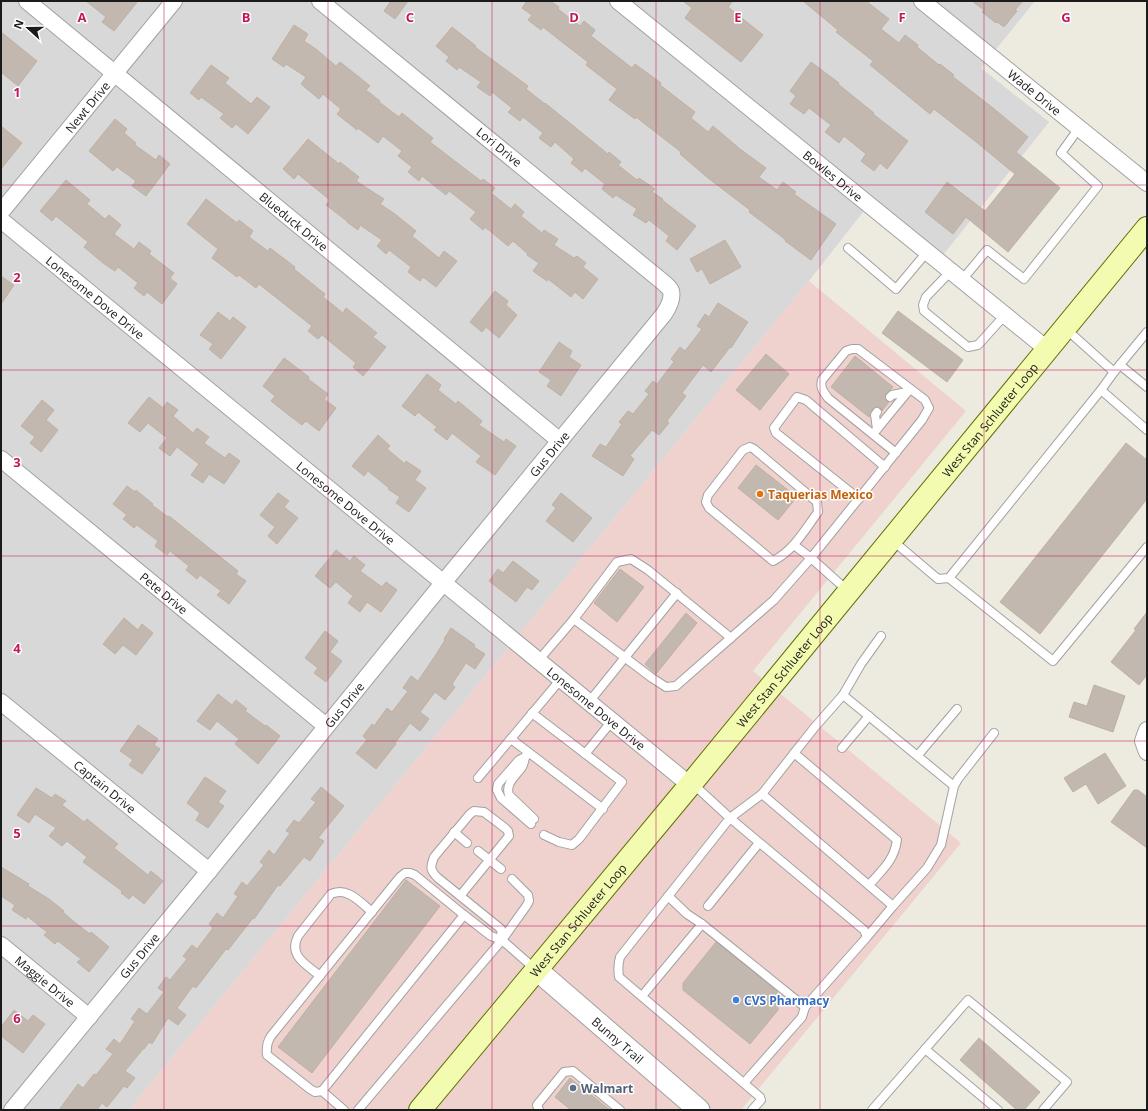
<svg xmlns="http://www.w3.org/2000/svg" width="1148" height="1111" font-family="'Open Sans',sans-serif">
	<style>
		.residential { fill: #d9d8d8 }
		.commercial { fill: #efd1ce }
		.building { fill: #c2b8b0; stroke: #bfb1a2 }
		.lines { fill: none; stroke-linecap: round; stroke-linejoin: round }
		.service-casing { stroke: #a2a2a2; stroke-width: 10 }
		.minor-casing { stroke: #a2a2a2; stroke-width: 18 }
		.tertiary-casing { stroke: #a2a2a2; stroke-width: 23 }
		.secondary-casing { stroke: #617302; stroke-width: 24 }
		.service { stroke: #fff; stroke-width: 8 }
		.minor { stroke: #fff; stroke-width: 16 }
		.tertiary { stroke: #fff; stroke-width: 21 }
		.secondary { stroke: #f3fbb1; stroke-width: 22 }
		.grid { fill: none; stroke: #c2185b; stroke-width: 1; stroke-opacity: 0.55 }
		.food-dot { fill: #e8710a; stroke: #fff; stroke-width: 1.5 }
		.shop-dot { fill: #3f7fe0; stroke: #fff; stroke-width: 1.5 }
		.service-dot { fill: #5c6f8a; stroke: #fff; stroke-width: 1.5 }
		.labels { text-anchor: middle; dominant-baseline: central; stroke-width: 3; stroke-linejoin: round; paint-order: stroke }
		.street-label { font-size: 12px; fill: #1b1b1b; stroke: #fff }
		.food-label { font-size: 12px; font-weight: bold; fill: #c56008; stroke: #fff; text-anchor: start }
		.shop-label { font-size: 12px; font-weight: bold; fill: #366cbe; stroke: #fff; text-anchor: start }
		.service-label { font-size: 12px; font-weight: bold; fill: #4e5e75; stroke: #fff; text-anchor: start }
		.grid-label { font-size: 13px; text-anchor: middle; font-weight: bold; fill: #c2185b; stroke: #fff; stroke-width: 3; stroke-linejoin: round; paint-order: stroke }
	</style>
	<rect width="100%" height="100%" fill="#edeae0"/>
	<!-- residential -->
	<path class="residential" d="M1,1H1035L981,68L1049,122L943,255L874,198L809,281L129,1110H1Z"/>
	<!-- commercial -->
	<path class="commercial" d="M809,281L966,411L753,671L961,843L741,1110H129Z"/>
	<!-- building -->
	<g class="building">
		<path d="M86,1H138L114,31L102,22L106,17Z"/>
		<path d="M391,1H408L395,19L384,11Z"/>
		<path d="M527,1H550L559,7L558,9L580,26L584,21L595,30L591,36L632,68L635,64L661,83L660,85L695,112L691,118L708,132L713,126L740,149L766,168L759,177L777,190L783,182L796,192L794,194L836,224L811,260L785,241L786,240L749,212L750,210L708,178L680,154L681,152L636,117L635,119L609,100L617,89L586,65L588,62L562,42L543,27L541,30L528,20L532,15L522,8Z"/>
		<path d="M683,1H733L728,7L763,35L741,62L685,18L692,8Z"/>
		<path d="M803,1H866L889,19L881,29L899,43L905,35L918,45L917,47L939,65L940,64L954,75L952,76L993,108L1028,137L1016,152L1060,188L1008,252L966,217L953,234L925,212L947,182L985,211L1015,174L975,141L934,109L930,114L870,65L873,61L836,32L838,30Z"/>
		<path d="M972,1H1023L1015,10L1017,11L1004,27L997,22L996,23L982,12L984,10Z"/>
		<path d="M294,25L308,34L304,41L316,49L336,66L340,62L359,77L370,86L366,90L380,101L379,102L399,117L402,113L413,122L433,138L430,142L481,181L483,179L495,188L491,193L511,209L515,204L524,212L521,216L542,233L544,230L558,239L554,245L574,258L577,256L586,263L583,267L598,279L583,299L575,292L571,297L548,279L547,281L533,271L539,263L527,255L528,254L513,241L508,246L485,227L483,230L470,219L476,212L449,191L446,195L422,176L419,181L408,172L412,167L398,156L402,151L383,136L378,143L358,128L357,130L337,114L341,109L323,94L319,99L301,84L306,77L286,64L284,67L272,59Z"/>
		<path d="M452,27L476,46L475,47L528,86L526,89L545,104V103L608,154L609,152L621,162L618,165L637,180L639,178L655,189L652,192L663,199L662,200L696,226L677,250L666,241L669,236L649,220L646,223L633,215L637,209L616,195L613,198L602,189L605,184L585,168L582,172L571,163L574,159L555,142L551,147L539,138L543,133L523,117L520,121L508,112L512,108L492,92L490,96L477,87L481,82L459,67L457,70L446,61L449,57L436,46Z"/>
		<path d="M1,32L37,61L18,86L1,72Z"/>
		<path d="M811,62L839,83L838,84L874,113L873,114L908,141L887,169L880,163L874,171L861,161L866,154L844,136L839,143L825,132L831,125L809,108L804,114L790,104L796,96L790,91Z"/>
		<path d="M211,65L229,78L225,83L251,104L257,97L270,107L248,134L236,124L232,128L220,118L224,114L201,97L199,100L190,93Z"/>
		<path d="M115,119L127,129L124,133L136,143L135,145L156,160L159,155L170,164L146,196L132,186L136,181L117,167L113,171L89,151Z"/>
		<path d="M1,126L22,143L1,169Z"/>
		<path d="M308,139L339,164L340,162L359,177L356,181L384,199L380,204L395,214L416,231L412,236L439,258L444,251L457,261L436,287L423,277L420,281L408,272L411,267L389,250L386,254L377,246L382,240L360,225L358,230L347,222V221L326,205L330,200L298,174L294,179L283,169Z"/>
		<path d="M66,180L90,200L87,204L105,219L109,215L121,225L114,234L134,249L139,242L151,251L149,254L174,273L170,278L177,284L162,304L147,292L144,296L134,288L138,283L118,267L115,271L103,263L84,247L88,242L56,216L52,221L40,211Z"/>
		<path d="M206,199L237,223L239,220L253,231L249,237L268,251L270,248L295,267L294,269L325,294L323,297L343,313L346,308L377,333L373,337L386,347L363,376L353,367L356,363L322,335L318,339L308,331L312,326L259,284L256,288L239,275L237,277L212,258L218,249L187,224Z"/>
		<path d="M725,240L741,267L710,284L702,269L697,272L690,259Z"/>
		<path d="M1,276L14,285L1,304Z"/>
		<path d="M495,291L508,301L506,305L517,315L499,338L486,327L482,332L470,322Z"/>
		<path d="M718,303L748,322L731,348L730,347L711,372L703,365L682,393L686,396L667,421L669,423L659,435L652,430L630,456L634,459L623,476L592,456L600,444L606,447L622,424L619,422L628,411L633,414L649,394L645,391L653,381L657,384L674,362L671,359L680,347L685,351L702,329L697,326L705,314L709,317Z"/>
		<path d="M898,311L963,360L947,382L882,333Z"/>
		<path d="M218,312L230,321L233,317L246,327L221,359L209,349L213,344L200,335Z"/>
		<path d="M559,342L572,351L569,357L581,365L561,396L547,386L551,380L539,372Z"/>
		<path d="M766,354L789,374L760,410L736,390Z"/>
		<path d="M855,356L893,387L885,395L886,401L889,402L882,411L880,407H875L870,412L869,417L831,387Z"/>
		<path d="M284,358L309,377L308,379L328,394L324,399L336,408L319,431L306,421L302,425L290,416L271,401L275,396L263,386Z"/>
		<path d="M427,374L441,385L438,390L456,404L458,401L482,421L479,425L504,442L506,439L516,446L495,475L476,462L481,456L452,433L447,440L434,430L437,427L418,412L415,416L402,406Z"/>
		<path d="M149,397L163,408L167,402L178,410L173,416L193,433L197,428L209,437L204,443L225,458L229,453L240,461L224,484L209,474L203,483L191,475L199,464L177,447L170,456L159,448L167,438L148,423L140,432L128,423Z"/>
		<path d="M42,400L54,410L46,420L58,430L41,452L30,443L35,437L21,426Z"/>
		<path d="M378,435L390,446L387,449L405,464L406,461L421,471L415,480L426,488L409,512L396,503L400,497L388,489L389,488L368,471L364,476L352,466Z"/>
		<path d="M1126,443L1147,460V499L1040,634L1000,602Z"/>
		<path d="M756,465L797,497L778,520L738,488Z"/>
		<path d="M127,486L135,492L136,490L153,504L152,505L168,517L169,516L238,571L236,574L246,581L229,604L217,595L221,591L200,575L197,579L186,570L189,566L170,551L167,555L155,546L158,541L137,525L134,528L123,519L127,515L113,504Z"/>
		<path d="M278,493L289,501L284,507L298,518L277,544L268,536L275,527L260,515Z"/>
		<path d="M561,493L592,518L573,542L546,521L556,508L552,505Z"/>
		<path d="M336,550L350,561L354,556L365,565L360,571L382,587L386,582L397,590L381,612L367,602L360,612L348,603L353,596L336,582L330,588L315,576Z"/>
		<path d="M513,561L539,581L532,590L527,587L516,602L489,581L498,569L503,573Z"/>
		<path d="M620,569L644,587L617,622L594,603Z"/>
		<path d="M1147,612V675L1139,685L1111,662L1136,630L1134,629Z"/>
		<path d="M686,613L697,623L656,674L645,664Z"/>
		<path d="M124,618L138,630L142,624L153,633L136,655L123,645L115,654L103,644Z"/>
		<path d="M451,628L475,645L474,647L485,654L475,669L466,663L452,684L455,687L445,700L435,692L420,712L429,719L420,731L410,723L395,743L396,744L376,769L356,753L367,740L363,736L372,724L374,726L387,708L392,712L408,691L403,688L411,676L418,681L435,656L445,640L444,639Z"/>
		<path d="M325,631L338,641L330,652L342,661L326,682L314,673L318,668L305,658Z"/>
		<path d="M1094,685L1125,696L1113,732L1069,717L1074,702L1087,706Z"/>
		<path d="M218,694L232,705L236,700L247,709L245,711L265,726L266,725L280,736L258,764L235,744L239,739L217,721L210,730L197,721Z"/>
		<path d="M138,725L158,739L154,745L160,749L142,774L129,765L133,760L120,751Z"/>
		<path d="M1105,753L1126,786L1098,804L1086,784L1073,792L1064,778Z"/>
		<path d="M205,777L226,791L218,802L224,806L208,828L196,820L200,813L187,803Z"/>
		<path d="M321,787L344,806L318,838L324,841L310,861L304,857L280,886L278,885L254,919L253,918L228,950L226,949L196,988L193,986L177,1008L186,1015L178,1025L168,1018L152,1044L149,1042L144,1049H143L125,1071L135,1078L127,1088L124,1086L107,1107L102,1103L97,1110H59L78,1084L83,1088L94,1074L96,1075L113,1054L106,1049L114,1039L120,1044L135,1021L131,1019L139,1008L147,1014L164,992L158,988L166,977L170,980L187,959L183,956L192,945L197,949L213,928L209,924L217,913L223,918L238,896L234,894L242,882L247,886L264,865L260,862L269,850L274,855L290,833L286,831L294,820L299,823L316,802L311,799Z"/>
		<path d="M36,788L52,798L55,794L66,801L62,805L84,822L87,819L118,844L114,848L148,875L151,871L163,881L144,904L133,895L129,899L121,893L122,891L83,862L87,857L67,841L62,846L49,836L56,828L35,814L29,823L17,815Z"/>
		<path d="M1134,790H1138L1147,797V848L1111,822Z"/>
		<path d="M1,867L29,884L28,886L49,899L64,911L63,912L73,921L90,934L91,932L109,947L89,972L77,962L81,959L58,941L55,944L44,935L47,932L27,916L26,919L12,910L15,905L1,896Z"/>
		<path d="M406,880L440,906L312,1073L278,1047Z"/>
		<path d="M716,942L777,991L778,1010L750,1044L683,990V983Z"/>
		<path d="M14,1010L28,1021L33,1015L45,1024L23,1053L1,1036V1027Z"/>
		<path d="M979,1038L1040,1092L1024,1110H1017L960,1060Z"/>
		<path d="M570,1078L610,1110H571L555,1097Z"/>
	</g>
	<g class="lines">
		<defs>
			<g id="service">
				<path d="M848,248L896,289L927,252"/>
				<path d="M951,271L926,297L923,305L924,311L968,347L978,345L1005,315"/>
				<path d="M962,280L987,250L1024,279L1098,186L1061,153L1079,128"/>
				<path d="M1066,329L1114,372L1147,332"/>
				<path d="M1120,365L1147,387"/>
				<path d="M1101,390L1147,430"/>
				<path d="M890,397L892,395L907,392"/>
				<path d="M877,412L875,415L877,429"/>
				<path d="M873,434L910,389"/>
				<path d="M750,447L754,449L817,502L818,512C804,531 794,550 773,561L709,508L706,502L708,495L743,450Z"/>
				<path d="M859,499L776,433L774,428L797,397L806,400L885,467"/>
				<path d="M892,540L938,579L949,578L1101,390L1114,372"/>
				<path d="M794,545L811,558L922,420L929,408L925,400L858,349H852L846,351L822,380C820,388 823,391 828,398L896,453"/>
				<path d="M949,578L1053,661L1147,547"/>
				<path d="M574,619L617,562L631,559L648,570L731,638"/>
				<path d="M538,661L574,619L652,678L666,687L676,686L774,600L811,558L848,591"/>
				<path d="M843,695L954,786"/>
				<path d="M589,702L677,593"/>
				<path d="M532,713L622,782L579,839L572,845L559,842L544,835"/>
				<path d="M511,739L603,809"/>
				<path d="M842,748L869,716"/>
				<path d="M528,753L525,757L519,760L498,784L497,790L501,798L531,824"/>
				<path d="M794,753L897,840C894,861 882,870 869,885"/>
				<path d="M585,754L612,721"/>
				<path d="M918,755L957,709"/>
				<path d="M525,757C524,761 524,764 522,767C516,776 505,783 509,795L534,819"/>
				<path d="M478,778L561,679"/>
				<path d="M692,783L730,818L620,957C618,964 618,970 619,977L760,1097L761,1100L752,1110"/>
				<path d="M762,794L814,728L843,695L861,664L881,636"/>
				<path d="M454,832L467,843"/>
				<path d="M478,851L501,869"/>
				<path d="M460,896L509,836L508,831L505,828L484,812L474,811L470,814L434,857C430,868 430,870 438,878L501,929L502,940"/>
				<path d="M668,896L687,914L702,924L805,1007L802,1017L744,1083"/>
				<path d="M708,906L759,843"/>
				<path d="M893,906L927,868L941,845L954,786L958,779L994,733"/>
				<path d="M502,940L527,905L529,901L528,895L512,879"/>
				<path d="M320,976C306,964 288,956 298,936L331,894C347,886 361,903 372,912"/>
				<path d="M642,996L702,924"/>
				<path d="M805,1007L867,937L864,930L730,818L762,794L893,906L867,937"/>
				<path d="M925,1049L998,1110"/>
				<path d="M322,1091L315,1092L310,1089L267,1055C266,1047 267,1042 271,1036L400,877L405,873H410L415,875L464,915"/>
				<path d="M344,1110L322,1091L464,915L491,936L502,940"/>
				<path d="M358,1110L502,940L535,969"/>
				<path d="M539,1110L537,1105L564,1072L573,1071L620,1110"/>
				<path d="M872,1110L968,1000L1067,1082L1043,1110"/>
			</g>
			<g id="minor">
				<path id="s1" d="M27,1L560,441"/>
				<path id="s2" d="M618,1L1048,350"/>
				<path id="s3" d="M922,1L1147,183"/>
				<path id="s4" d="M1,212L174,1"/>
				<path id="s5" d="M1,220L690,785"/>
				<path id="s6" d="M1,459L326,726"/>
				<path id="s7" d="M1,702L209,871"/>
				<path d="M1147,730L1143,741L1147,752"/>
				<path id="s8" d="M1,945L89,1017"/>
				<path id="s9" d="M12,1110L209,871L443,583L664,314C668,308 673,299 671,291C670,288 666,285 664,283L320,1"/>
			</g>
			<g id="tertiary">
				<path id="s10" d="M537,970L699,1110"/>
			</g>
			<g id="secondary">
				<path id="s11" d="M420,1110L690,785L1147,228"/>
			</g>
		</defs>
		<!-- service casing -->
		<use href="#service" class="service-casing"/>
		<!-- minor casing -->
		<use href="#minor" class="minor-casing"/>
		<!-- tertiary casing -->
		<use href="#tertiary" class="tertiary-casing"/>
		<!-- secondary casing -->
		<use href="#secondary" class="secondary-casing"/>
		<!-- service -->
		<use href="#service" class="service"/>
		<!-- minor -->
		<use href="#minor" class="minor"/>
		<!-- tertiary -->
		<use href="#tertiary" class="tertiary"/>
		<!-- secondary -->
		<use href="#secondary" class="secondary"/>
	</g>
	<!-- grid -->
	<path class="grid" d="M164,1V1110M328,1V1110M492,1V1110M656,1V1110M820,1V1110M984,1V1110M1,185H1147M1,370H1147M1,556H1147M1,741H1147M1,926H1147"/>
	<!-- markers -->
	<circle class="food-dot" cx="760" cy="494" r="4"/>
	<circle class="shop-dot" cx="736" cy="1000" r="4"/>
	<circle class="service-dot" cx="573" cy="1088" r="4"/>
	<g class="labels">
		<!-- street labels -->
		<g class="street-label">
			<text stroke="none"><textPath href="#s3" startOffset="145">Wade Drive</textPath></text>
			<text stroke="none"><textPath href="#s4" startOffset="136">Newt Drive</textPath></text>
			<text transform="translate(499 147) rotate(39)">Lori Drive</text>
			<text stroke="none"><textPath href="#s2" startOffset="277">Bowles Drive</textPath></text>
			<text stroke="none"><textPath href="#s1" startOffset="346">Blueduck Drive</textPath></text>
			<text stroke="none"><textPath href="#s5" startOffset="122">Lonesome Dove Drive</textPath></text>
			<text stroke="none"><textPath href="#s11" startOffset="895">West Stan Schlueter Loop</textPath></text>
			<text stroke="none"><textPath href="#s9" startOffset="848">Gus Drive</textPath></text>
			<text stroke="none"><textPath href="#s5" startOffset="446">Lonesome Dove Drive</textPath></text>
			<text stroke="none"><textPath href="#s6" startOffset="211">Pete Drive</textPath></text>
			<text stroke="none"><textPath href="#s11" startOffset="571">West Stan Schlueter Loop</textPath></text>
			<text stroke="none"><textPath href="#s9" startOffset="524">Gus Drive</textPath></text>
			<text stroke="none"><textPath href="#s5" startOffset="770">Lonesome Dove Drive</textPath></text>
			<text stroke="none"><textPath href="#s7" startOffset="134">Captain Drive</textPath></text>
			<text stroke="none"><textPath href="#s11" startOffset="247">West Stan Schlueter Loop</textPath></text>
			<text stroke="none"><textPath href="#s9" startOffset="200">Gus Drive</textPath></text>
			<text stroke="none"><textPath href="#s8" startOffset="57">Maggie Drive</textPath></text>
			<text stroke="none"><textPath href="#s10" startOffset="107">Bunny Trail</textPath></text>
		</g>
		<!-- food labels -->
		<g class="food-label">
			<text x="768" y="494">Taquerias Mexico</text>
		</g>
		<!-- shop labels -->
		<g class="shop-label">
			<text x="744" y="1000">CVS Pharmacy</text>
		</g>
		<!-- service labels -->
		<g class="service-label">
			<text x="581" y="1088">Walmart</text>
		</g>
	</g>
	<g class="grid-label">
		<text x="82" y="22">A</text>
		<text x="246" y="22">B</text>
		<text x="410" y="22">C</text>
		<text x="574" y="22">D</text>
		<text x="738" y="22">E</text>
		<text x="902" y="22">F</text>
		<text x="1066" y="22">G</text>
		<text x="17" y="97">1</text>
		<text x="17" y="282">2</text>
		<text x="17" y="467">3</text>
		<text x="17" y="653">4</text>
		<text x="17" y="838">5</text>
		<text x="17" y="1023">6</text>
	</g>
	<!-- border -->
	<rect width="1148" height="1111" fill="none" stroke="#1b1b1b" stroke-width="4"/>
	<!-- north arrow -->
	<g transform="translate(28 28) rotate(291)" stroke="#ffffff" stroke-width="3" paint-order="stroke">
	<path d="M0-3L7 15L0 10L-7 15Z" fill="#1b1b1b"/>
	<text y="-6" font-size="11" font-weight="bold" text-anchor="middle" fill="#1b1b1b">N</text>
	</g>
</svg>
